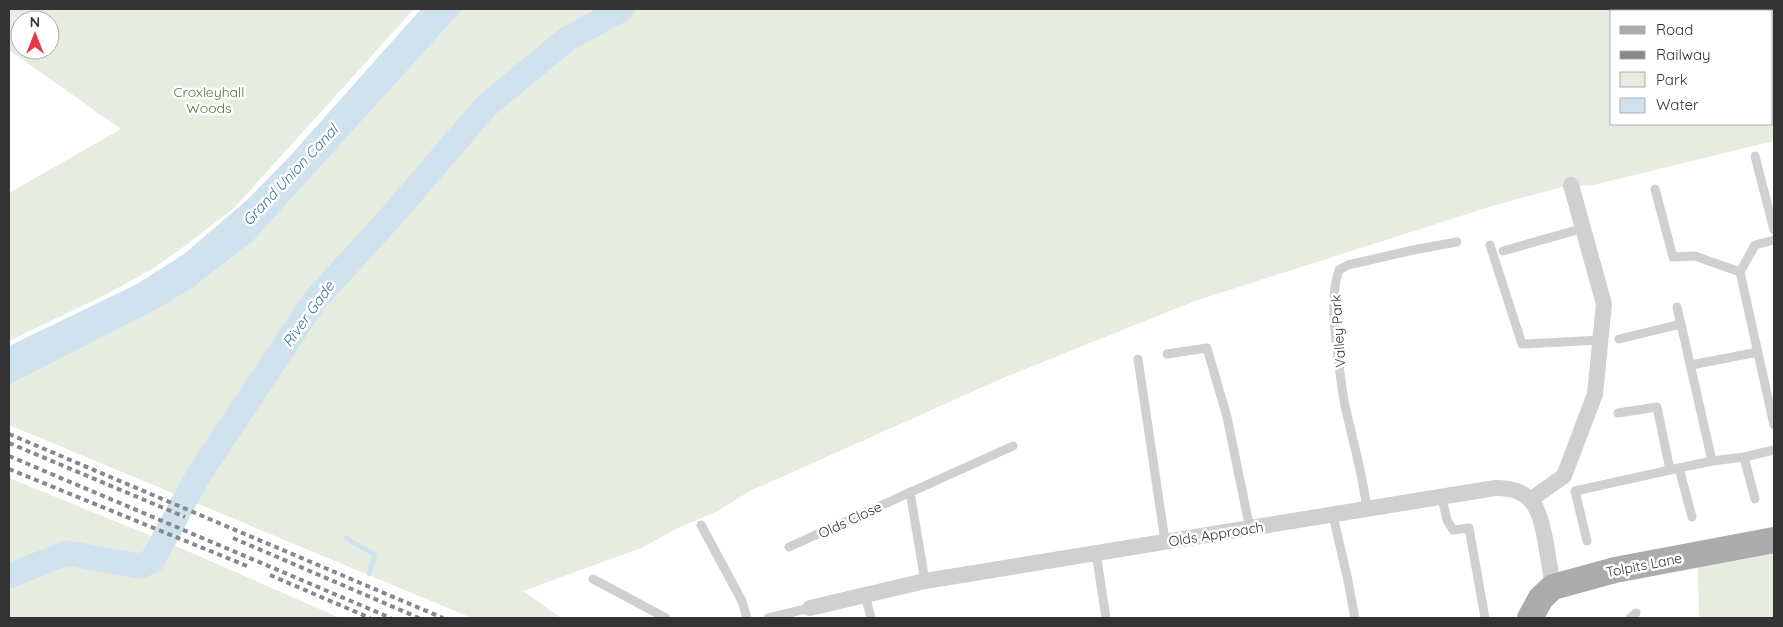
<svg xmlns="http://www.w3.org/2000/svg" width="1783" height="627" font-family="Quicksand,sans-serif">
	<style>
		.green { fill: #e6ecdf; fill-rule: evenodd }
		.water { fill: #cfe2ee }
		.lines { fill: none; stroke-linecap: round; stroke-linejoin: round }
		.stream { stroke: #cfe2ee; stroke-width: 4.5 }
		.river { stroke: #cfe2ee; stroke-width: 25 }
		.lane { stroke: #d0d0d0; stroke-width: 9 }
		.street { stroke: #d0d0d0; stroke-width: 16 }
		.primary { stroke: #ababab; stroke-width: 26 }
		.rail { stroke: #888; stroke-width: 4; stroke-dasharray: 5 4; stroke-linecap: butt }
		.labels { text-anchor: middle; dominant-baseline: central; stroke-width: 5; stroke-linejoin: round; paint-order: stroke }
		.park-label { font-size: 14px; fill: #56703f; stroke: #fff }
		.street-label { font-size: 14px; fill: #333; stroke: #fff }
		.water-label { font-size: 15px; font-style: italic; fill: #3f7597; stroke: #fff }
	</style>
	<rect width="100%" height="100%" fill="#fff"/>
	<!-- green -->
	<g class="green">
		<path d="M9,9H414L234,208L182,248L152,269L107,294L9,341V193L121,129L9,50ZM20,20H50V50H20Z"/>
		<path d="M463,9H1774V141L1593,185L1562,187L1492,206L1195,301L1003,378L750,491L716,512L682,526L641,548L523,591L561,618H472L9,425V385L163,306L199,283L254,240ZM1612,11H1772V124H1612Z"/>
		<path d="M9,478L176,546L340,618H9Z"/>
		<path d="M1774,546V618H1699L1698,566Z"/>
	</g>
	<!-- water -->
	<path class="water" d="M421,9H463L254,240L195,286L163,306L9,385V346L137,284L184,254L248,199L290,156Z"/>
	<g class="lines">
		<!-- stream -->
		<path class="stream" d="M346,538L375,555L369,574"/>
		<!-- river -->
		<path class="river" d="M9,576L67,553L140,566L152,561L198,476L315,300L389,219L486,106L567,39L622,9"/>
		<!-- lane -->
		<g class="lane">
			<path d="M1755,156L1774,230"/>
			<path d="M1655,189L1673,257L1695,256L1740,272"/>
			<path d="M1774,240L1755,245L1740,272L1774,425"/>
			<path d="M1490,245L1522,344L1601,340"/>
			<path d="M1503,251L1584,228"/>
			<path d="M1677,307L1681,324"/>
			<path d="M1619,339L1681,324L1712,461"/>
			<path d="M1167,354L1207,348L1227,417L1250,529"/>
			<path d="M1138,359L1165,541"/>
			<path d="M1691,365L1758,352"/>
			<path d="M1618,413L1657,407L1670,470"/>
			<path d="M1744,457L1755,499"/>
			<path d="M1679,468L1692,517"/>
			<path d="M910,492L925,581"/>
			<path d="M1442,498L1447,520L1453,530L1469,528L1485,618"/>
			<path d="M1367,510C1363,475 1353,441 1345,406C1341,385 1339,363 1336,342C1334,319 1331,292 1339,270L1348,265L1413,250L1457,242"/>
			<path d="M1333,516L1347,576L1355,618"/>
			<path d="M701,525L742,601L747,618"/>
			<path d="M1587,541L1575,491L1670,470L1712,461L1744,457L1774,450"/>
			<path d="M789,547L1013,446"/>
			<path d="M1096,553L1106,618"/>
			<path d="M593,579L666,618"/>
			<path d="M865,595L871,618"/>
			<path d="M768,618L810,608"/>
			<path d="M1630,618L1636,613"/>
		</g>
		<!-- street -->
		<g class="street">
			<path d="M1530,500L1564,476L1595,394L1604,304L1571,185"/>
			<path d="M810,608L925,581L1495,488C1535,487 1540,512 1546,544C1548,558 1551,573 1553,587"/>
		</g>
		<!-- primary -->
		<path class="primary" d="M1530,618L1541,598L1553,587L1615,570L1774,540"/>
		<!-- rail -->
		<g class="rail">
			<path d="M9,434L443,618"/>
			<path d="M9,443L185,517"/>
			<path d="M9,456L391,618"/>
			<path d="M9,469L247,566"/>
			<path d="M233,538L419,618"/>
			<path d="M270,575L370,618"/>
		</g>
	</g>
	<g class="labels">
		<!-- park labels -->
		<g class="park-label">
			<text x="209" y="92">Croxleyhall<tspan x="209" dy="16">Woods</tspan></text>
		</g>
		<!-- street labels -->
		<g class="street-label">
			<text transform="translate(1338 331) rotate(-94)">Valley Park</text>
			<text transform="translate(850 520) rotate(-25)">Olds Close</text>
			<text transform="translate(1216 534) rotate(-9)">Olds Approach</text>
			<text transform="translate(1644 565) rotate(-11)">Tolpits Lane</text>
		</g>
		<!-- water labels -->
		<g class="water-label">
			<text transform="translate(290 175) rotate(-47)">Grand Union Canal</text>
			<text transform="translate(308 314) rotate(-54)">River Gade</text>
		</g>
	</g>
	<!-- border -->
	<rect width="1783" height="627" fill="none" stroke="#333333" stroke-width="20"/>
	<!-- legend -->
	<rect x="1610" y="10" width="162" height="115" fill="#ffffff" stroke="#adadad"/>
	<rect x="1620" y="26" width="25" height="8" fill="#ababab" stroke="#adadad"/>
	<text x="1656" y="35" font-size="15" fill="#333333">Road</text>
	<rect x="1620" y="51" width="25" height="8" fill="#888888" stroke="#adadad"/>
	<text x="1656" y="60" font-size="15" fill="#333333">Railway</text>
	<rect x="1620" y="72" width="25" height="15" fill="#e6ecdf" stroke="#adadad"/>
	<text x="1656" y="85" font-size="15" fill="#333333">Park</text>
	<rect x="1620" y="98" width="25" height="15" fill="#cfe2ee" stroke="#adadad"/>
	<text x="1656" y="110" font-size="15" fill="#333333">Water</text>
	<!-- north arrow -->
	<g transform="translate(35 35)"><circle r="24" fill="#ffffff" stroke="#adadad"/>
	<path d="M0-4L9 19L0 12L-9 19Z" fill="#e63946"/>
	<text y="-8" font-size="14" font-weight="bold" text-anchor="middle" fill="#333333">N</text>
	</g>
</svg>
